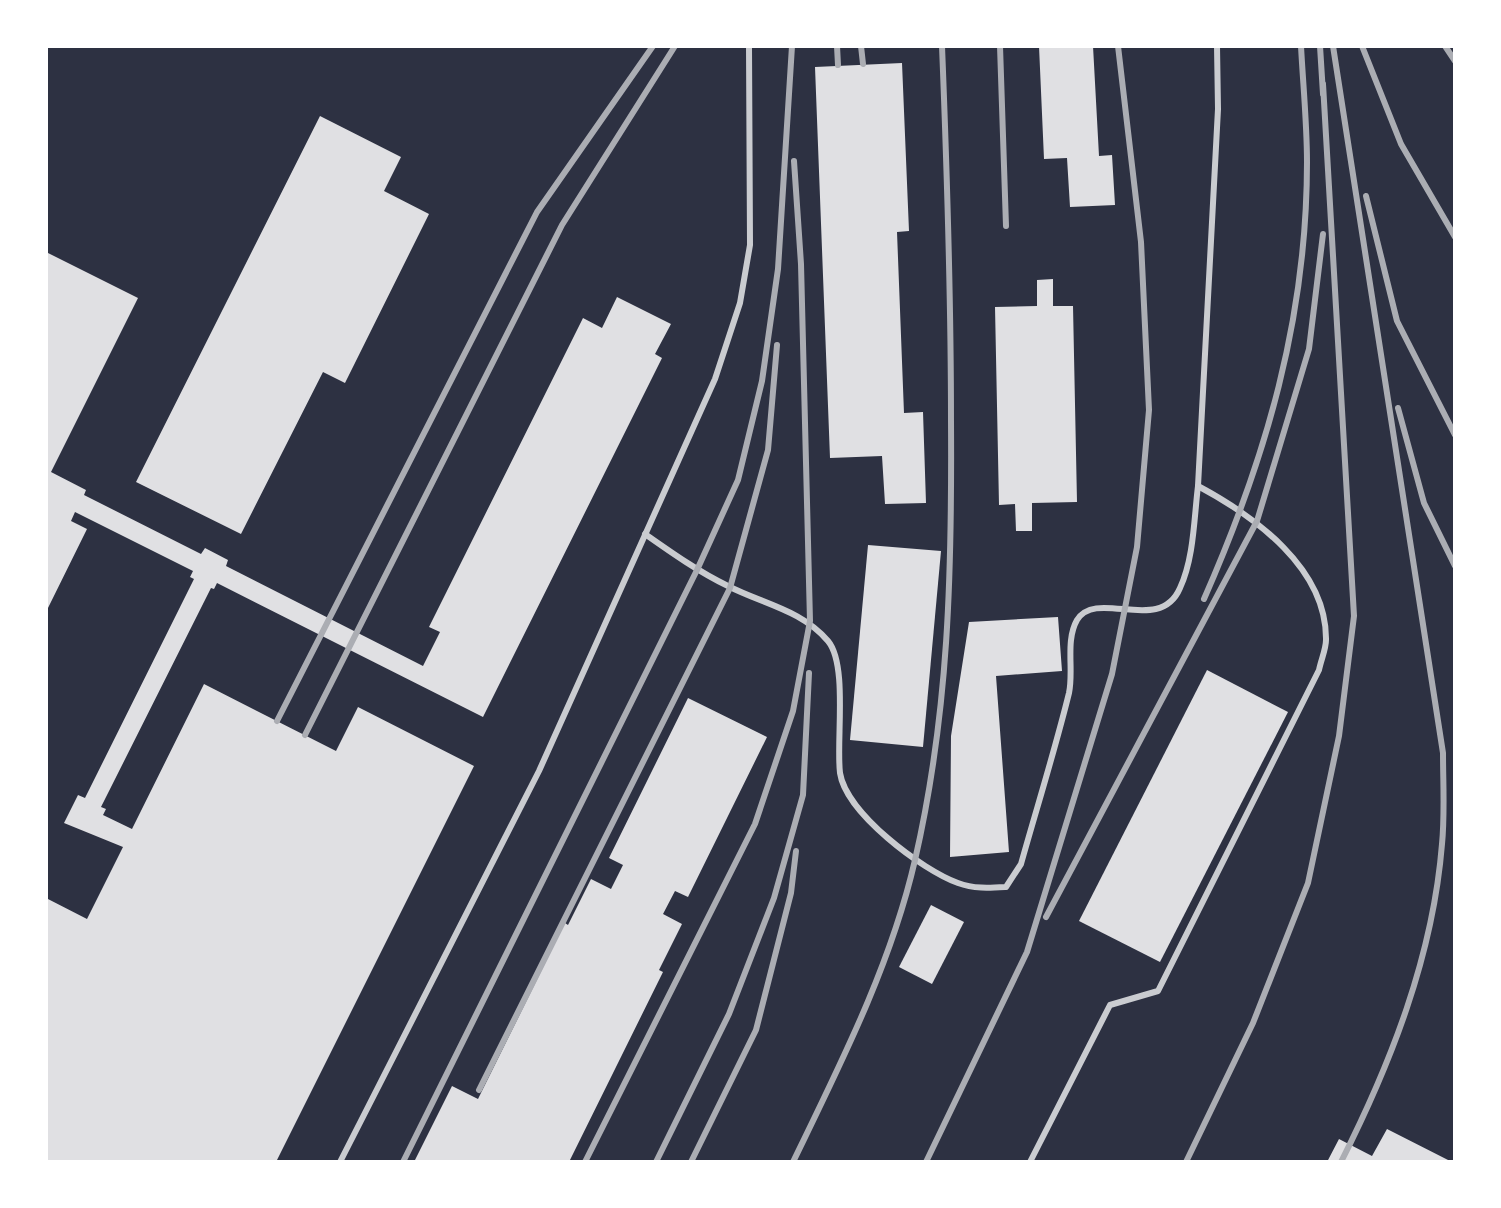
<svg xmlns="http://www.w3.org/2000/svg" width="1501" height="1208" font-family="Raleway,sans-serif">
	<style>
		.building { fill: #e0e0e3 }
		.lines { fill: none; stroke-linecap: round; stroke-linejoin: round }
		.service { stroke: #caccd0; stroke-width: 6 }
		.rail { stroke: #abadb3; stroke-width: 6 }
	</style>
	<rect width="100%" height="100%" fill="#2d3142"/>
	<!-- building -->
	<g class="building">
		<path d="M1039,46H1093L1099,156L1112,155L1115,205L1070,207L1067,158L1044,159Z"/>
		<path d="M902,63L909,231L897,232L904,413L923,412L926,503L885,504L882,456L830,458L815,67Z"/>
		<path d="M320,116L401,157L384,191L429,214L345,383L323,372L241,534L136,482Z"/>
		<path d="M46,252L138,298L51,472L86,490L84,495L201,554L205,548L228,560L226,566L423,666L440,632L429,627L583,318L602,328L617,297L671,324L655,354L662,358L483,717L217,583L214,589L211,588L101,807L106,809L103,815L132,829L204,684L336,751L358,707L474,766L276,1162H46V898L87,919L123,847L64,823L78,795L85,798L194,579L190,577L193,571L75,512L71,521L87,529L46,612Z"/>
		<path d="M1053,279V306H1073L1077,502L1032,503V531H1016L1015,504L999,505L995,307L1037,306V280Z"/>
		<path d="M868,545L941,551L923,747L850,740Z"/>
		<path d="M1058,617L1062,671L996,676L1009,852L950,857L951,736L969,622Z"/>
		<path d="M1207,670L1288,712L1160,962L1079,921Z"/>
		<path d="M688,698L767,737L688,897L675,891L663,914L682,924L659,970L663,972L569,1162H414L452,1086L478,1099L565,923L568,925L591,879L611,889L623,865L609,858Z"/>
		<path d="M931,905L964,922L932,984L899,967Z"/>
		<path d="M1387,1129L1452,1162H1327L1339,1139L1372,1156Z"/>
	</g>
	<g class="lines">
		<!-- service -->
		<g class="service">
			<path d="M645,534C672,553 699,572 728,586C763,604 802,610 828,641C848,665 836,741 840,773C846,813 922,870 958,883C974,889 989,888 1006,887L1021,864C1037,807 1055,750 1069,693C1074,670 1065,641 1077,620C1097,588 1160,635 1180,588C1194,558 1194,518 1198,486"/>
			<path d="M340,1162L539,771L715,379L740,303L750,245L749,46"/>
			<path d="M1030,1162L1110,1005L1158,991L1319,670C1321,660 1326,649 1326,640C1327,568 1254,516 1198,486L1218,109L1217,46"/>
		</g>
		<!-- rail -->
		<g class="rail">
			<path d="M837,46L838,65"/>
			<path d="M861,46L863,64"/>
			<path d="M1000,46L1006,226"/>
			<path d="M1320,46L1323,94"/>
			<path d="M1333,46L1443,753C1443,783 1445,814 1442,844C1433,956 1391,1063 1341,1162"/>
			<path d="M1362,46L1401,144L1455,237"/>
			<path d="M1445,46L1455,61"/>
			<path d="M1366,196L1397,321L1455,435"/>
			<path d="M1398,408L1424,503L1455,566"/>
			<path d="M1204,599C1266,458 1307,318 1307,162C1307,124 1303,84 1301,46"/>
			<path d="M277,721L537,212L653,46"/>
			<path d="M305,735L562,225L675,46"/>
			<path d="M1046,917L1257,521L1309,349L1323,234"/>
			<path d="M479,1090L730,588L768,450L777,345"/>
			<path d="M403,1162L697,570L738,480L762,381L778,269L792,46"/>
			<path d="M585,1162L755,824L793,711L810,621L801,264L794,161"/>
			<path d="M656,1162L729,1014L774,898L803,795L809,673"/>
			<path d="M691,1162L756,1030L791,893L796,851"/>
			<path d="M793,1162C840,1065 891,965 915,860C949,712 952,571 951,421C951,296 947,171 942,46"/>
			<path d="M926,1162L1027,952L1112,674L1137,547L1149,410L1141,242L1118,46"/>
			<path d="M1186,1162L1253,1023L1308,883L1339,736L1354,616L1323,84"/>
		</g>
	</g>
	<!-- border -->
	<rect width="1501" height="1208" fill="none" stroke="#ffffff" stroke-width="96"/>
</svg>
